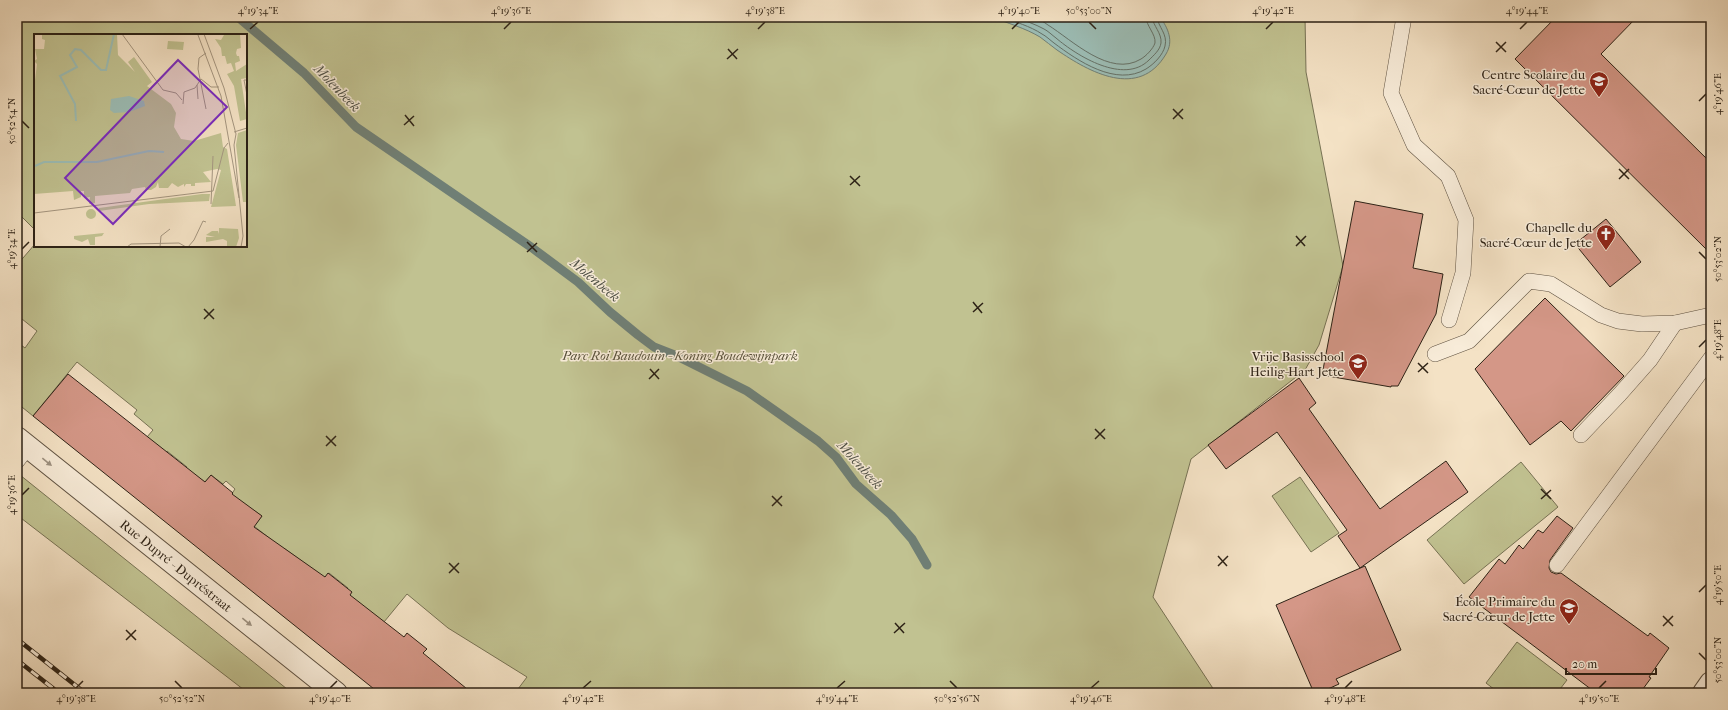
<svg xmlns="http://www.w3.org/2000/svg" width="1728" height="710" font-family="'IM FELL French Canon',serif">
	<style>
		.green { fill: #c1c291; stroke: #777254 }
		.water { fill: #9cbdb5; stroke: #707f75 }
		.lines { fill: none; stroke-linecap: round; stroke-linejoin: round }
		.shore { stroke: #647066; stroke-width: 1 }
		.stream { stroke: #707f75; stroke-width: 9 }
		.building { fill: #d49787; stroke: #2d2216 }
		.service-casing { stroke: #5f5242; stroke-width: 16 }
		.minor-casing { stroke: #5f5242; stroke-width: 24 }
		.tertiary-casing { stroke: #5f5242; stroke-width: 24 }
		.service { stroke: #f8ecd9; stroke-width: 15 }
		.minor { stroke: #f8ecd9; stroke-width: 22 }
		.tertiary { stroke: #f8ecd9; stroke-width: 22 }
		.rail-casing { stroke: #2d2216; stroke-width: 4.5 }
		.rail { stroke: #f8ecd9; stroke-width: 3; stroke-dasharray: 9; stroke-linecap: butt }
		.oneway { fill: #9d9181 }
		.ticks { fill: none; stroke: #2d2216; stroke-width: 1.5 }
		.labels { text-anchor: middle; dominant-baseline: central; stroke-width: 3; stroke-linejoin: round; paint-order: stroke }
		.poi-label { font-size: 13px; fill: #2d2216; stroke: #f8ecd9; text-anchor: end }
		.park-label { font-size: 13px; font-style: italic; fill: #59523b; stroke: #f8ecd9 }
		.street-label { font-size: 13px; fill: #2d2216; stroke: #f8ecd9 }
		.water-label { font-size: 14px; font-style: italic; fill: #4e5046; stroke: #f8ecd9 }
		.inset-river { fill: none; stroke: #9cbdb5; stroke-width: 2 }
		.inset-road { fill: none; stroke: #a4957f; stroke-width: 1 }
		.view { fill: #7b2cbf; fill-opacity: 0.15; stroke: #7b2cbf; stroke-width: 2 }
		.inset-edge { fill: none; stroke: #2d2216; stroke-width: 2 }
		.neatline { fill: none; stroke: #2d2216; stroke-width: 1.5 }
		.ticks-label { font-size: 10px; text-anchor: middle; fill: #2d2216 }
	</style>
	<rect width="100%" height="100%" fill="#f4e2c5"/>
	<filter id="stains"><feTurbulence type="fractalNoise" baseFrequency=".005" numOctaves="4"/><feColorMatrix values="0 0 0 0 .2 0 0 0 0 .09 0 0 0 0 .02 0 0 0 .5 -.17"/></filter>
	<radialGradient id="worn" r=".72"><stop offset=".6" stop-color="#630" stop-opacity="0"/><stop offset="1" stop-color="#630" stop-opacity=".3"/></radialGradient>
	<!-- green -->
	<g class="green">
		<path d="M17,17H1305L1306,72L1343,266L1319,345L1305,370L1191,459L1153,597L1216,693H515L527,677L448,628L407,594L384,622L344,593L348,588L329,573L325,578L285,549L284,550L254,526L262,516L231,495L235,489L226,481L223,484L211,475L205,482L185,468L187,467L167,451L164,455L147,437L153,430L134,414L137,410L77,362L33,416L17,403V342L25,348L37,331L17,315V265L35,244V246H246V35H35V230L18,213L17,214Z"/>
		<path d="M1521,462L1558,507L1464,584L1427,540Z"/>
		<path d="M20,475L292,693H248L17,515V478Z"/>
		<path d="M1300,477L1339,533L1311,552L1272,496Z"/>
		<path d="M1517,642L1567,680L1557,693H1499L1486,683Z"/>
	</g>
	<!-- water -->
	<path class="water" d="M992,17H1160C1168,28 1174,41 1166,54C1139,100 1089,72 1057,50C1051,46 1046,41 1040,37C1025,28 1007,23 992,17Z"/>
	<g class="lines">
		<!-- shore -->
		<g class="shore">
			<path d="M1002,17C1015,22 1030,26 1042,34C1046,36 1050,40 1054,43C1078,61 1116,87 1146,69C1154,64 1163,55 1165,46C1168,34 1158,27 1157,17"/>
			<path d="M1015,17C1025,21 1035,24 1044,29C1048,31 1052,35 1056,38C1077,56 1124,85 1149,60C1154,55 1160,50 1161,43C1162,33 1153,26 1152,17"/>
			<path d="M1031,17C1037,19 1043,21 1048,25C1072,40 1110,78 1141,59C1146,56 1153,49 1155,43C1156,34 1146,26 1146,17"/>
		</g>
		<!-- stream -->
		<path class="stream" d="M238,17L304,73L356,127L531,247L578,282L610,312L638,335L654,347L677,356L747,391L818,441L836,457L856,484L891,515L912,539L927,565"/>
	</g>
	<!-- building -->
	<g class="building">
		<path d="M1556,17H1637L1601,54L1711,163V254L1515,59Z"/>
		<path d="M1355,201L1423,214L1413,268L1443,274L1436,314L1398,386H1391V387L1322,375Z"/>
		<path d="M1606,219L1641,262L1610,287L1575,244Z"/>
		<path d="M1545,298L1624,376L1571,431L1561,421L1530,445L1475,369Z"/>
		<path d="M68,374L205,482L211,475L233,493L232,494L262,516L254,527L325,577L328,573L352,592L350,595L404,637L407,633L427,649L423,653L472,693H379L33,416Z"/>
		<path d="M1299,378L1316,403L1309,409L1380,509L1446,461L1468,492L1360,568L1338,536L1347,530L1277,432L1226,469L1208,445Z"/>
		<path d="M1557,516L1573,528L1550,560L1549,568L1551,572L1556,574L1561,573L1648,636L1650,633L1669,648L1649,677L1651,678L1640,693H1596L1469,597L1499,559L1505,564L1519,545L1523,549L1538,530L1543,533Z"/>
		<path d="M1365,566L1401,650L1336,679L1339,684L1319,693H1314L1276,605Z"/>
	</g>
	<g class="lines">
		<defs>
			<g id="service">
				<path d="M1404,17L1391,93L1414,145L1448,176L1466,220L1463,273L1449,320"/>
				<path d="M1435,354L1469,341L1529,281L1551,284L1601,315L1618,321L1642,324L1675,323L1711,315"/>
				<path d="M1581,435L1620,394L1650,360L1675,323"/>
				<path d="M17,461L28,447"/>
				<path d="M1557,565L1711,358"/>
			</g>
			<g id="minor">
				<path id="s1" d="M17,438L336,693"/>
			</g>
			<path id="tertiary" d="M1704,693L1711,683"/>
		</defs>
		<!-- service casing -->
		<use href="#service" class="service-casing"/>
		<!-- minor casing -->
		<use href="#minor" class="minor-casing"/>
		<!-- tertiary casing -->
		<use href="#tertiary" class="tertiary-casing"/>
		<!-- service -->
		<use href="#service" class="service"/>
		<!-- minor -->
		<use href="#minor" class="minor"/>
		<!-- tertiary -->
		<use href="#tertiary" class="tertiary"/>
		<defs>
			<g id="rail">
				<path d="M17,639L85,693"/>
				<path d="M17,660L59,693"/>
			</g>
		</defs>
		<!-- rail casing -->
		<use href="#rail" class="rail-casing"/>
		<!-- rail -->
		<use href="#rail" class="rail"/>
	</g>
	<!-- one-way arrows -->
	<defs><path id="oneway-solid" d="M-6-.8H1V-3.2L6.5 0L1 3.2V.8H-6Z"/></defs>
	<g class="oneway">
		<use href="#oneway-solid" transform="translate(47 462) rotate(39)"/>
		<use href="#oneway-solid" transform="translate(247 622) rotate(39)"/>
	</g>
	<!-- ticks -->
	<path class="ticks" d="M1089,22L1096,29M250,29L258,22M504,29L511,22M758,29L765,22M1012,29L1019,22M1266,29L1273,22M1520,29L1527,22M1496,42L1506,52M728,49L737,59M1496,52L1506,42M727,59L738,49M1699,101L1706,94M1173,109L1183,119M405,115L414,126M1173,119L1183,109M22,121L29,128M404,125L414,116M1619,169L1629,179M850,176L860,186M1619,179L1629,169M850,185L860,176M1296,236L1305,246M527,242L537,252M1296,246L1306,236M22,249L29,242M527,252L537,243M1699,252L1706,259M973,302L982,313M204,309L214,319M973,312L983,303M204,319L214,309M1699,347L1706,340M1418,363L1428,373M650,369L659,379M1418,372L1428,363M649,379L659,369M1095,429L1105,439M326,436L336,446M1095,439L1105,429M326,446L336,436M1541,489L1551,499M22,495L29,488M772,496L782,506M1541,499L1551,490M772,506L782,496M1218,556L1227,566M449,563L459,573M1218,566L1228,556M449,573L459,563M1699,592L1706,585M1663,616L1673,626M895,623L904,633M1663,626L1673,616M126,630L136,640M894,633L905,623M126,640L136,630M1699,653L1706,660M175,681L182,688M950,681L957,688M76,688L83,681M330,688L337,681M583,688L591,681M837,688L845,681M1091,688L1099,681M1345,688L1352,681M1599,688L1606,681"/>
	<!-- icons -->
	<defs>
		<symbol id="university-pin" viewBox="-11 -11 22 30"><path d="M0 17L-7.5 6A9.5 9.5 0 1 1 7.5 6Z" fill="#8f2418" stroke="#f8ecd9"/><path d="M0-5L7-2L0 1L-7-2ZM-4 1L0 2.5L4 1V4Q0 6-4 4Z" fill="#fff"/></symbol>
		<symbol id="church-pin" viewBox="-11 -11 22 30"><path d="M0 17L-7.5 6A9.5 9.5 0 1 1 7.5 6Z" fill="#8f2418" stroke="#f8ecd9"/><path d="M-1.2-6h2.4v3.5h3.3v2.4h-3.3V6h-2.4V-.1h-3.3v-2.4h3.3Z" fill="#fff"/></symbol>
		<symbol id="school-pin" viewBox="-11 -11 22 30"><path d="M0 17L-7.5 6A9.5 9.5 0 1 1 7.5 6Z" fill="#8f2418" stroke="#f8ecd9"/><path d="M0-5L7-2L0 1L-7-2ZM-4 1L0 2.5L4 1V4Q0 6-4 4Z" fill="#fff"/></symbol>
	</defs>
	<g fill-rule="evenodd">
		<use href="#university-pin" x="1588" y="70" width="22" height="30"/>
		<use href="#church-pin" x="1595" y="223" width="22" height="30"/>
		<use href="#school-pin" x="1347" y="352" width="22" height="30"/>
		<use href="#school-pin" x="1558" y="597" width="22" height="30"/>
	</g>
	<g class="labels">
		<!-- poi labels -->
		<g class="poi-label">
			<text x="1585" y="74">Centre Scolaire du<tspan x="1585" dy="15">Sacré-Cœur de Jette</tspan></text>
			<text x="1592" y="227">Chapelle du<tspan x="1592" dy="15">Sacré-Cœur de Jette</tspan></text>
			<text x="1344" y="356">Vrije Basisschool<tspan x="1344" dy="15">Heilig-Hart Jette</tspan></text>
			<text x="1555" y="601">École Primaire du<tspan x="1555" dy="15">Sacré-Cœur de Jette</tspan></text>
		</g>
		<!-- park labels -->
		<g class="park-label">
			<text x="680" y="355">Parc Roi Baudouin - Koning Boudewijnpark</text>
		</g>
		<!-- street labels -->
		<g class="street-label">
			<text stroke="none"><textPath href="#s1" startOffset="204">Rue Dupré - Dupréstraat</textPath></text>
		</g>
		<!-- water labels -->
		<g class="water-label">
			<text transform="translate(337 88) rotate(46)">Molenbeek</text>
			<text transform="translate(595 280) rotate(40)">Molenbeek</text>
			<text transform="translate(860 465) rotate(48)">Molenbeek</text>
		</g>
	</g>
	<!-- overview -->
	<g transform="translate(34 34)">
		<rect width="213" height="213" fill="#f4e2c5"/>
		<path d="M8,0H83L84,21L101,38L94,28L100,23L118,48L113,52L137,70L142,79L140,93L147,105L160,107L187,99L189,113L193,115L202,172L177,173L187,136L183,135L169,138L177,148L161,149V152H157V150H152L150,153V150L144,153L138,149L134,154H125L124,148L122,153L117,156H112L111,153L98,155L96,159L61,162V169L55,170L56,163L50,164V157H47V163L40,166L39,157L0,160V54L3,30L0,27L3,25L1,15H10L11,6L8,5ZM206,0L207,14L203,15L202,19L203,22H205L206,27L201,29L202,37L213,30V44L207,45L213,85L206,87L200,52L193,40L200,37L197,29L193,30L191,22H188L187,14L181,5L187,6L190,1ZM134,7L150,8L149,16L133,15ZM213,96V168H209L202,111L204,99ZM168,160H176L175,167L115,170L65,177V174ZM52 180a5 5 0 1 1 10 0a5 5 0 1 1-10 0ZM185,194L204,195L205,204L202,213H193V207L189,205L172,208V203H181L172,201L178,197H184L185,200ZM70,199L68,202L61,203V211H56L54,205L48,208L40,205V202Z" fill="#c1c291"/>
		<path d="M95,62L110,67L111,72L95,78L80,79L76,76L77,65Z" fill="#9cbdb5"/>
		<path class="inset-river" d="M42,87L41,70L26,42L43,33L36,21L41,15L47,16L67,36H72L80,0M1,132L10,128H63L115,117L130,118"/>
		<path class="inset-road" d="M88,0L129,56L142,59L148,66M170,0L190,54L202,100L200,111L209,202L207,213M164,1L187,62L205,164M213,46H210L213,61M163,51L164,65M149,70L150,58L161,54L167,45L177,53H185M172,75L164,35L165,24L172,19M200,98L213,94M179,157L190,114L194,109M177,170L179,122M0,179L179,157M93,213L97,210L145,209L152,213M126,213L127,202L136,195M154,213L160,206L169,187L172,188"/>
		<path class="view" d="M144,26L193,73L79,190L31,144Z"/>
		<rect width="213" height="213" class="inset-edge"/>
	</g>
	<!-- margin -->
	<rect width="1728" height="710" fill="none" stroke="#f4e2c5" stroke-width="44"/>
	<!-- scale -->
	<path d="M1566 668v6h90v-6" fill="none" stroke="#2d2216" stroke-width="2"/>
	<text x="1572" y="668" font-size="12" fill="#2d2216" stroke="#f8ecd9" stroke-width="3" paint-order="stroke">20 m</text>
	<rect x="22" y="22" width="1684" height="666" class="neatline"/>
	<g class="ticks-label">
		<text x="258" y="14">4°19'34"E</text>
		<text x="511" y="14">4°19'36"E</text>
		<text x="765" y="14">4°19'38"E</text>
		<text x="1019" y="14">4°19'40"E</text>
		<text x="1089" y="14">50°53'00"N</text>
		<text x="1273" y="14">4°19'42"E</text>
		<text x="1527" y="14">4°19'44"E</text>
		<text transform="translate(1717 94) rotate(-90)" y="4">4°19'46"E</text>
		<text transform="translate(11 121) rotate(-90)" y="4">50°52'54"N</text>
		<text transform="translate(11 249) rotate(-90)" y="4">4°19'34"E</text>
		<text transform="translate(1717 259) rotate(-90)" y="4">50°53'02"N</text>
		<text transform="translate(1717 340) rotate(-90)" y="4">4°19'48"E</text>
		<text transform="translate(11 495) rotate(-90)" y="4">4°19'36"E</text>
		<text transform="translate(1717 585) rotate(-90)" y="4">4°19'50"E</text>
		<text transform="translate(1717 660) rotate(-90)" y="4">50°53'00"N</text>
		<text x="76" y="702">4°19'38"E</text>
		<text x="182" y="702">50°52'52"N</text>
		<text x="330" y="702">4°19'40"E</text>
		<text x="583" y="702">4°19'42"E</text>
		<text x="837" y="702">4°19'44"E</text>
		<text x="957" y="702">50°52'56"N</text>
		<text x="1091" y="702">4°19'46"E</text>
		<text x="1345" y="702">4°19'48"E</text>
		<text x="1599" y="702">4°19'50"E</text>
	</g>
	<rect width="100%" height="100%" filter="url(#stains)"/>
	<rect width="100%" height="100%" fill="url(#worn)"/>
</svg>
